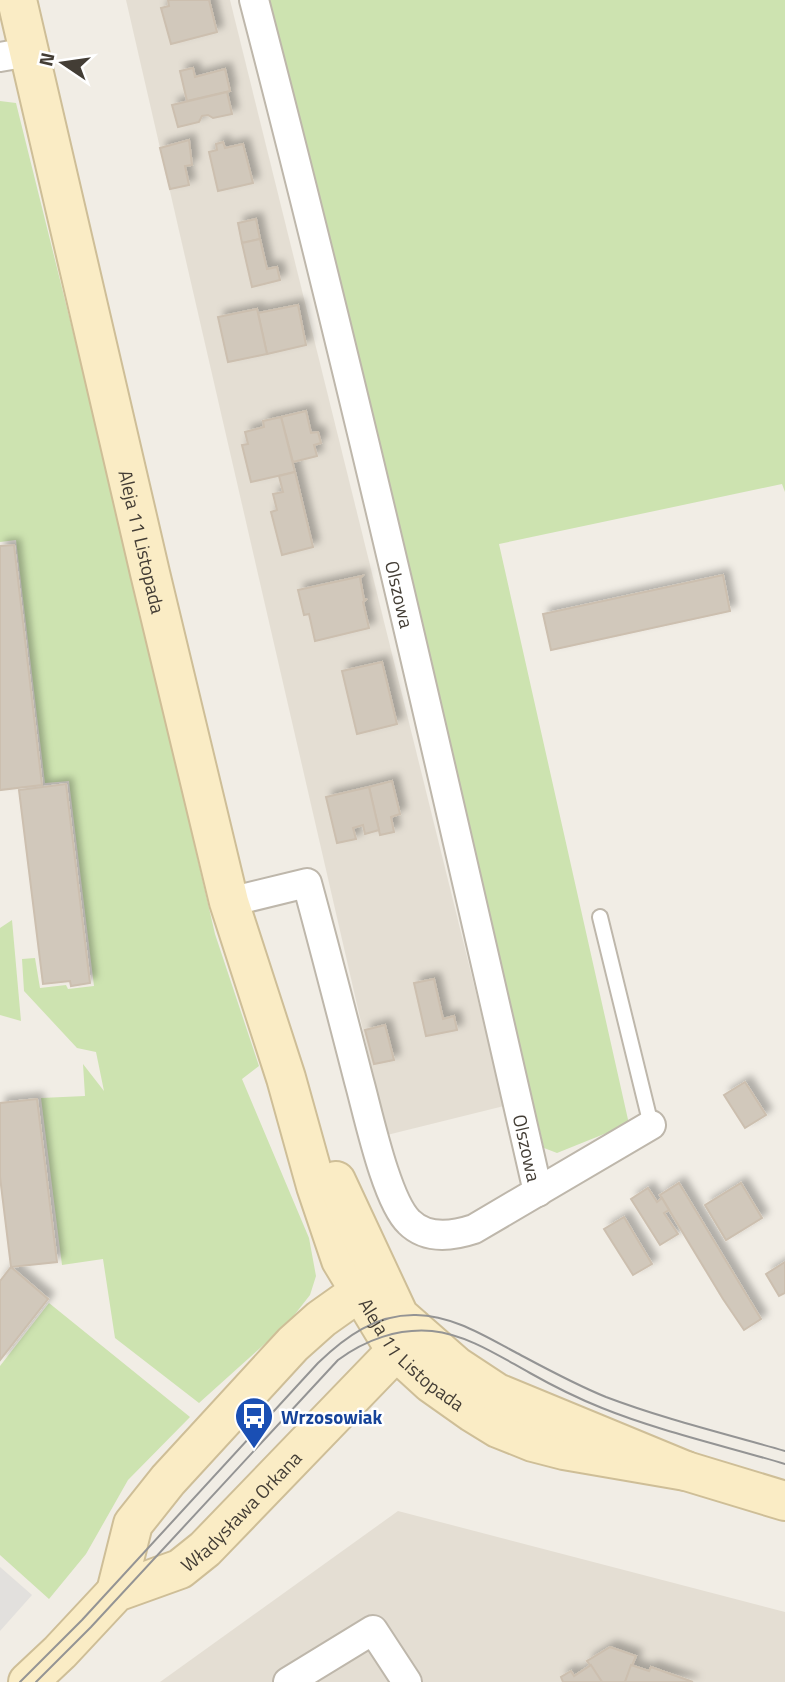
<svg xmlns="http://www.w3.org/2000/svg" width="785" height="1682" font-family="'Titillium Web',sans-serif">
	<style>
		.residential { fill: #e4ded3 }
		.green { fill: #cde3b0 }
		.parking { fill: #e2e0dd }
		.building { fill: #d1c8bb; stroke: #ccbfaf; stroke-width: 2; filter: url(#shadow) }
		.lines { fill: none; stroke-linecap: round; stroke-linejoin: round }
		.lane-casing { stroke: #beb7ab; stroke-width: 18 }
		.street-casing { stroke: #beb7ab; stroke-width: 32 }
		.secondary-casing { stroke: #cebe97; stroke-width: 42 }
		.lane { stroke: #fff; stroke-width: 14 }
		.street { stroke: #fff; stroke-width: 28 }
		.secondary { stroke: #faecc5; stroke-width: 38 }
		.tram { stroke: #949494; stroke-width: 2 }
		.labels { text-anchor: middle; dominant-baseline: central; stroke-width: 5; stroke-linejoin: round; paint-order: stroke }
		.street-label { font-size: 19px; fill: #433d35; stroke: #fff }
		.transit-label { font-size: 19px; font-weight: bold; fill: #164399; stroke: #fff; text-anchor: start }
	</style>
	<defs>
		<filter id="shadow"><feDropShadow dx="6" dy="-6" stdDeviation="3.5" flood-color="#0004"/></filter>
	</defs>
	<rect width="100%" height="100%" fill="#f1ede5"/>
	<!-- residential -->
	<g class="residential">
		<path d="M126,0H230L504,1106L387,1135Z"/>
		<path d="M398,1511L785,1612V1682H160Z"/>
	</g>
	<!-- green -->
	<g class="green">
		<path d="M267,0H785V492L782,484L499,544L629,1124L557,1153L544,1148Z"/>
		<path d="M0,101L16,103L105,461L215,934L259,1066L242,1079L309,1238L316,1276L310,1295L288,1323L199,1403L115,1338L103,1259L62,1265L41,1098L85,1096L83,1064L104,1091L96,1052L77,1048L24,991L22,959L35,958L40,988L66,985L68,989L94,986L69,781L45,783L16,540L0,542Z"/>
		<path d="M12,920L21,1021L0,1015V928Z"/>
		<path d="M49,1303L190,1417L128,1480L86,1554L49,1599L0,1555V1366Z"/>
	</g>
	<!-- parking -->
	<path class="parking" d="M0,1567L32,1595L0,1631Z"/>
	<!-- building -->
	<g class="building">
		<path d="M168,0H209L217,32L171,44L161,8L169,6Z"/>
		<path d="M193,68L195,77L225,69L230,91L187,101L180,71Z"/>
		<path d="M227,92L232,114L213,118L208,115L202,116L199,122L178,127L172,105Z"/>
		<path d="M189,140L192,165L185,166L189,185L170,189L160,148Z"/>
		<path d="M223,142L225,148L243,144L253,183L218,191L209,152L217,150L216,144Z"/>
		<path d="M256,219L260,239L242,243L238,223Z"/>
		<path d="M260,239L267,269L277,267L280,280L252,287L242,243Z"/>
		<path d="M298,305L306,345L267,354L258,313Z"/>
		<path d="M257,309L267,354L228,362L218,317Z"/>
		<path d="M306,411L311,433L318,432L321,443L314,445L317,456L293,462L281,417Z"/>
		<path d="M281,417L295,472L251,482L242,445L248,444L245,432L264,427L263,421Z"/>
		<path d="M295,472L313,547L282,555L271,512L277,510L273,494L283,492L279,476Z"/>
		<path d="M14,545L42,785L0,790V546Z"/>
		<path d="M723,575L730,611L551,650L543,614Z"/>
		<path d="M362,576L360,578L364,600L367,599L363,602L369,628L315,641L309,614L304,615L298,590Z"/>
		<path d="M382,662L397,724L357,734L342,671Z"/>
		<path d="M392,781L400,814L391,817L394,832L380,835L369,787Z"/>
		<path d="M66,784L90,983L71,986L70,981L43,984L19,790Z"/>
		<path d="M369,787L379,830L365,834L363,825L353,828L356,839L337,843L326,797Z"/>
		<path d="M434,979L443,1019L454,1016L457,1030L426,1036L414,983Z"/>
		<path d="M385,1025L394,1060L374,1064L365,1030Z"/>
		<path d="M745,1082L766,1115L745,1128L724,1095Z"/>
		<path d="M37,1099L57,1262L11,1267L0,1177V1103Z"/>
		<path d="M679,1183L761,1319L744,1330L723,1299L660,1195Z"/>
		<path d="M741,1183L762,1218L726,1240L705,1205Z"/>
		<path d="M648,1188L657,1202L662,1198L669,1210L664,1213L678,1234L660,1245L631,1199Z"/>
		<path d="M624,1217L652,1264L633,1275L604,1229Z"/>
		<path d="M785,1262V1293L779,1296L766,1274Z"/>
		<path d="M11,1267L48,1299L0,1360V1281Z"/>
		<path d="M610,1647L636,1656L625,1682H602L587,1661Z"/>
		<path d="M591,1665L602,1682H563L561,1677L571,1671L574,1676Z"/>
		<path d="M631,1665L649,1671L651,1667L693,1682H625Z"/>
	</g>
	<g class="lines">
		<defs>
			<path id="lane" d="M600,917L651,1125"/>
			<g id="street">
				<path id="s1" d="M254,0C357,395 447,794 538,1192"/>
				<path d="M0,57L29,52"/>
				<path d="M229,902L307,883C325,949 342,1015 359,1081C368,1113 386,1200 409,1222C427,1240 453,1236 474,1229L651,1125"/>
				<path d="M288,1682L373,1630L407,1682"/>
			</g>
			<g id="secondary">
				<path id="s2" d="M17,0L150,573L229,902L286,1078L316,1186L341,1260L396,1351L431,1383L472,1412L498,1428L533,1442L564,1450L686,1471"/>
				<path d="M336,1181L399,1316L456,1366L497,1393L686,1471L785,1501"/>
				<path d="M116,1592L133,1524L168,1480L293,1344L321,1319L359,1292L379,1304"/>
				<path id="s3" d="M28,1682L60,1652L116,1592L180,1569L205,1549L396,1351L398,1325"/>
			</g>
		</defs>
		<!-- lane casing -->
		<use href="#lane" class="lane-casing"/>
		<!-- street casing -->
		<use href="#street" class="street-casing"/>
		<!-- secondary casing -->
		<use href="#secondary" class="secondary-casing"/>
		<!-- lane -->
		<use href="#lane" class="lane"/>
		<!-- street -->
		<use href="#street" class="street"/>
		<!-- secondary -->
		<use href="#secondary" class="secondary"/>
		<!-- tram -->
		<g class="tram">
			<path d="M20,1682L82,1620L318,1363C345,1337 376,1314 416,1315C453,1316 483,1335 515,1352C545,1368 574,1384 606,1397C664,1419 726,1434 785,1451"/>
			<path d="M36,1682L91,1627L338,1360C365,1340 398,1328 432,1331C468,1335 499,1356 530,1373C553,1386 577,1398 602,1408C659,1431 725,1446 785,1464"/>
		</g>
	</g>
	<!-- icons -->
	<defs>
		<symbol id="bus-pin" viewBox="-11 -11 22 30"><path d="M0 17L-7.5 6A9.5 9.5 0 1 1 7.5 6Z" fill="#1a4fb4" stroke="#fff"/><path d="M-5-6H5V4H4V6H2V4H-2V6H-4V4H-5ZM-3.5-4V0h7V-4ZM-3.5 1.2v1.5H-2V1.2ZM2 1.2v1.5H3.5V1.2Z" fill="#fff"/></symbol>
	</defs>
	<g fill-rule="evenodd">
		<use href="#bus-pin" x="232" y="1394" width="44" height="60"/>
	</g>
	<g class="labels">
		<!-- street labels -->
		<g class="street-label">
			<text stroke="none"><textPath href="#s2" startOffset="556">Aleja 11 Listopada</textPath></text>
			<text stroke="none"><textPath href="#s1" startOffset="612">Olszowa</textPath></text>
			<text stroke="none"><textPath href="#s1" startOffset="1180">Olszowa</textPath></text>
			<text stroke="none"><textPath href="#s2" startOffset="1421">Aleja 11 Listopada</textPath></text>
			<text stroke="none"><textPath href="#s3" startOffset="278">Władysława Orkana</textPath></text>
		</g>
		<!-- transit labels -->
		<g class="transit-label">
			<text x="281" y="1416">Wrzosowiak</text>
		</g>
	</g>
	<!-- north arrow -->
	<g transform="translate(63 63) rotate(283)" stroke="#ffffff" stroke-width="5" paint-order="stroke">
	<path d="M0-5L12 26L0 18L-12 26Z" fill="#433d35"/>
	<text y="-10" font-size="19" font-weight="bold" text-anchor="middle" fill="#433d35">N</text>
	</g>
</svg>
